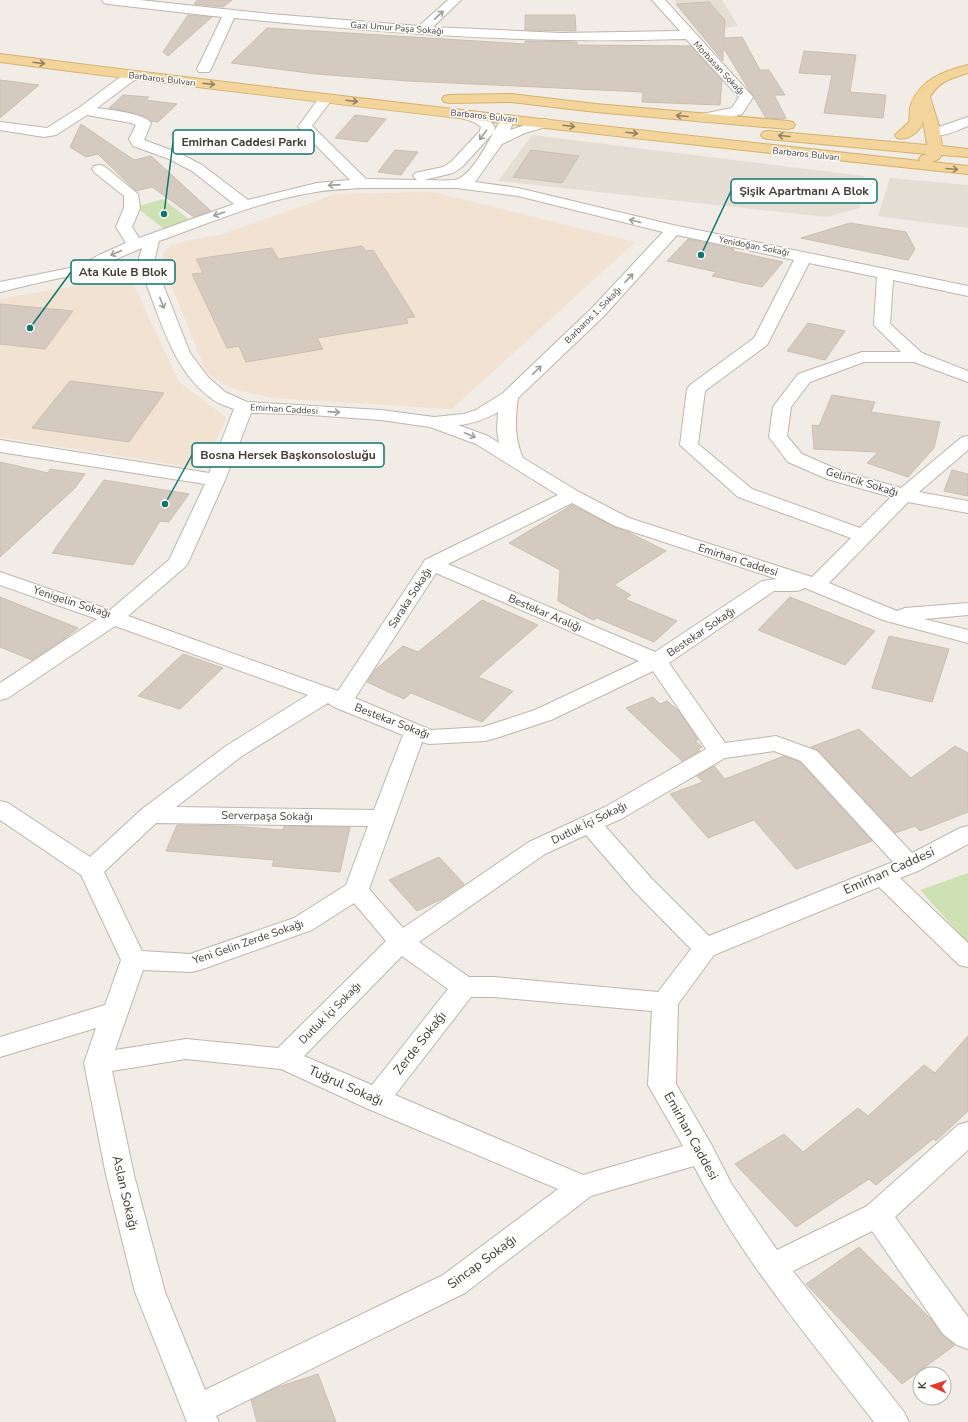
<svg xmlns="http://www.w3.org/2000/svg" width="968" height="1422" font-family="'Nunito Sans',sans-serif">
	<style>
		.residential { fill: #e4ded4 }
		.commercial { fill: #f1e2d2 }
		.green { fill: #cee1b2 }
		.building { fill: #d4cabf; stroke: #cbbfb0 }
		.lines { fill: none; stroke-linecap: round; stroke-linejoin: round }
		.minor-casing { stroke: #beb6ac; stroke-width: 2 }
		.major-casing { stroke: #d6b16d; stroke-width: 2 }
		.minor { fill: #fff; fill-rule: evenodd }
		.major { fill: #f3d59b; fill-rule: evenodd }
		.oneway { stroke: #a09e9a }
		.oneway2 { stroke: #928163 }
		.labels { text-anchor: middle; dominant-baseline: central; stroke-width: 3; stroke-linejoin: round; paint-order: stroke }
		.far-street-label { font-size: 9px; fill: #423c35; stroke: #fff }
		.street-label { font-size: 11px; fill: #423c35; stroke: #fff }
		.near-street-label { font-size: 13px; fill: #423c35; stroke: #fff }
		.leader { fill: none; stroke: #0f766e; stroke-width: 1.5 }
		.callout-dot { fill: #0f766e; stroke: #fff; stroke-width: 1.5 }
		.callout { fill: #fff; stroke: #0f766e; stroke-width: 1.5 }
		.callout-label { font-size: 12px; text-anchor: middle; font-weight: bold; fill: #423c35 }
	</style>
	<rect width="100%" height="100%" fill="#f1ece5"/>
	<!-- residential -->
	<g class="residential">
		<path d="M674,0H722L738,26L703,31Z"/>
		<path d="M532,135L864,176L860,208L826,217L498,181Z"/>
		<path d="M890,178L968,185V228L878,216Z"/>
	</g>
	<!-- commercial -->
	<g class="commercial">
		<path d="M433,192L635,242L452,409L272,398L230,388L206,372L162,261L163,255L165,250L172,245L191,240L223,234L336,194Z"/>
		<path d="M114,279L133,284L179,382L227,418L202,469L0,437V299Z"/>
	</g>
	<!-- green -->
	<g class="green">
		<path d="M163,199L191,221L164,229L136,207Z"/>
		<path d="M968,873V943L920,890Z"/>
	</g>
	<!-- building -->
	<g class="building">
		<path d="M197,0H232L223,7L194,4Z"/>
		<path d="M709,2L725,20L724,38L742,37L760,70H769L785,95H774L786,118L783,119L766,118L723,47V61L676,4Z"/>
		<path d="M188,15L212,17L168,56L163,52Z"/>
		<path d="M525,15H575L576,31L525,30Z"/>
		<path d="M267,28L525,44V41L577,42V45L691,46L722,80L720,105L642,102L643,92L408,81L316,74L231,63Z"/>
		<path d="M804,51L856,55L850,92L886,95L883,118L824,113L832,75L799,73Z"/>
		<path d="M0,80L39,85L0,118Z"/>
		<path d="M123,95L149,97L146,100L177,104L158,122L151,121L148,118L134,113L109,108Z"/>
		<path d="M355,115L386,119L367,142L335,138Z"/>
		<path d="M81,124L134,160L151,156L211,211L194,217L152,187L136,191L98,154L86,157L70,147Z"/>
		<path d="M395,150L418,152L401,175L378,172Z"/>
		<path d="M531,150L579,156L562,183L513,177Z"/>
		<path d="M850,223L906,232L915,249L908,260L801,238Z"/>
		<path d="M688,239L734,249L733,251L783,262L762,287L712,276L716,272L667,261Z"/>
		<path d="M362,246L366,251L373,250L415,317L406,318L408,323L317,338L323,349L246,362L239,346L227,348L192,274L203,273L196,259L272,248L278,259Z"/>
		<path d="M0,304L73,311L45,349L0,344Z"/>
		<path d="M808,323L845,331L825,360L787,351Z"/>
		<path d="M70,381L164,393L129,442L32,428Z"/>
		<path d="M832,395L875,402L871,412L940,422L934,448L908,477L867,463L878,452L814,449L812,425L819,426Z"/>
		<path d="M0,462L48,473L50,469L85,474L75,488L0,557Z"/>
		<path d="M952,470L968,474V496L944,491Z"/>
		<path d="M104,480L189,494L169,522L160,521L133,565L52,553Z"/>
		<path d="M572,505L614,527L628,532L666,551L614,585L631,595L625,599L677,621L654,642L597,618L593,620L558,601L560,570L509,543Z"/>
		<path d="M0,597L78,628L64,639L32,660L0,647Z"/>
		<path d="M790,597L875,631L845,665L758,630Z"/>
		<path d="M482,600L538,625L478,677L513,691L482,722L411,693L404,699L367,682L375,670L403,646L418,652Z"/>
		<path d="M889,636L949,649L932,702L872,688Z"/>
		<path d="M183,654L223,668L180,709L138,696Z"/>
		<path d="M653,697L660,704L667,701L679,711L698,740L695,741L702,747L698,749L700,751L682,761L626,708Z"/>
		<path d="M859,729L911,778L955,746L968,753V812L920,831L915,826L895,833L818,750L811,747Z"/>
		<path d="M784,756L800,762L872,841L796,869L754,820L708,838L670,794L703,782L697,776L714,766L725,779Z"/>
		<path d="M177,825L232,826L283,830L284,826L350,827L340,872L272,866L274,860L166,851Z"/>
		<path d="M439,857L464,884L444,898L417,911L389,880Z"/>
		<path d="M968,1036V1111L936,1141L933,1139L876,1185L869,1179L796,1227L735,1164L784,1134L803,1152L858,1108L868,1116L924,1065L935,1073Z"/>
		<path d="M859,1247L931,1319L942,1335L955,1345L902,1384L806,1284Z"/>
		<path d="M318,1374L336,1422H257L251,1400L275,1388Z"/>
	</g>
	<g class="lines">
		<defs>
			<g id="minor">
				<path d="M102,0H140L270,14L419,26L448,0H461L433,27L561,33L680,31L652,0H665L753,97L742,114C729,118 711,124 697,121L695,118L697,115L732,108L739,97L686,39C645,40 604,41 562,40C453,38 343,29 234,18L211,69L209,72H199L197,69L222,17L108,4L104,3Z"/>
				<path d="M132,71L137,72L139,75L137,78L97,108C109,110 144,113 151,123L144,140L179,153L202,165L248,200L317,183L350,180L298,127L321,95H331L333,98L312,126L366,179L417,180L413,176L415,173L443,167L452,161L480,131L481,127C472,118 461,121 456,114L458,111L463,110L486,116L495,127L494,132L462,167L453,173L424,180C434,180 446,181 455,180C474,176 493,131 503,116L508,115L513,116L515,119L510,130L544,119L549,120L551,123L549,126L525,133L502,144L475,182L518,188L673,225L968,286V296L893,280L890,324L922,353L968,371V382L914,362H864L810,382L791,407L787,436L802,454L841,471L901,488L962,437L968,436V450L919,492L968,501V513L908,502L829,583L897,611L905,608L968,603V615L924,619L968,630V643L883,620L805,588L797,591H774L669,663L725,743L776,736L817,751L912,853L960,828L968,826V844L918,871L900,878L968,943V967L959,965L879,887L714,955L678,1004L676,1084L711,1144L731,1183L777,1250L867,1206L958,1125L968,1122V1150L895,1217L968,1317V1349L957,1345L943,1334L872,1231L793,1271L904,1412L909,1422H874C810,1339 741,1259 694,1166L591,1196L465,1293L216,1416L219,1422H187L135,1292L106,1175L84,1063L96,1028L0,1057V1037L105,1005L121,960L81,875L0,820V801L8,803L90,857L142,809L226,746L308,695L115,626L8,698L0,700V683L97,619L0,585V572L110,610L169,560L205,484L0,452V440L209,473L234,409C227,406 218,404 212,399C173,371 161,320 144,278C115,261 33,284 0,292V282L80,266L99,255L126,243L116,227L124,208V196L94,172L92,169L94,166L99,165L104,166L138,194L140,208L132,227L139,238L234,204L192,171L169,159L133,146L129,139L136,125L131,123L87,115L56,135L44,137L0,130V122L47,128L80,107L127,72ZM362,188H457L518,196L663,232L592,308L503,393L476,410L464,414L434,417L381,410L247,402L225,392L208,377L190,353L155,264V258L159,241C210,223 262,200 316,192C331,189 347,189 362,188ZM677,235L794,260L754,338L690,385L687,389L680,445L738,497L851,538L812,577L629,518L579,492L523,458C514,438 515,419 518,398L604,316ZM142,248L139,258V265L126,263L109,262ZM809,263L877,277L874,325L901,352H862L798,374L773,407L769,437L788,462L827,479L891,497L860,528L752,489L698,444L705,391L767,345ZM498,412L497,430L499,443L488,436L458,425C473,424 486,419 498,412ZM251,413L297,414L381,420L430,427L476,444L558,495L425,560L338,691L128,616L185,567L188,563L225,480ZM572,503L615,526L777,579L762,581L655,652L448,564ZM436,573L639,661L535,710L483,727L431,730L355,698ZM653,671L706,749L605,807L529,842L403,928L369,889L422,742L429,744L485,741L493,739L551,720ZM328,703L334,707L403,735L374,810L176,807L242,756ZM774,751L801,761L893,862L709,936L652,879L605,826L621,819L725,758ZM156,823L368,826L346,885L294,918L190,954L142,951L104,872ZM586,835L634,891L691,949L658,992L494,977H469L419,942L545,854ZM354,903L386,941L278,1048L186,1039L115,1050L143,970L191,972L200,970L312,930ZM402,956L448,989L372,1085L304,1056ZM471,997H494L652,1011L648,1085L683,1146L583,1175L395,1095ZM186,1059L281,1069L366,1108L558,1189L443,1275L205,1390L165,1292L134,1175L112,1071Z"/>
				<path d="M968,117V126C956,131 942,138 929,135L927,132L929,129L939,127Z"/>
			</g>
			<g id="major">
				<path d="M0,54C306,93 613,128 920,161L919,159L921,156L927,154L768,139L763,138L761,135L763,132L768,131L927,145L923,120C922,131 908,141 897,138L895,135L909,122C910,117 909,109 911,104C921,79 944,71 968,65V73C952,78 939,81 930,97L939,126L942,146L968,149V157L941,155L939,159L932,162L968,166V174C645,140 322,104 0,62Z"/>
				<path d="M511,94L596,104L788,121L793,122L795,125L793,128L788,129L596,112L511,102L449,103L444,102L442,99L444,96L449,95Z"/>
			</g>
		</defs>
		<!-- minor casing -->
		<use href="#minor" class="minor-casing"/>
		<!-- major casing -->
		<use href="#major" class="major-casing"/>
		<!-- minor -->
		<use href="#minor" class="minor"/>
		<!-- major -->
		<use href="#major" class="major"/>
	</g>
	<!-- one-way arrows -->
	<defs><path id="oneway-shaft" d="M-6 0H5M1.5-3L5.5 0L1.5 3" fill="none" stroke-width="1.6" stroke-linecap="round" stroke-linejoin="round"/></defs>
	<g class="oneway">
		<use href="#oneway-shaft" transform="translate(439 15) rotate(-43)"/>
		<use href="#oneway-shaft" transform="translate(483 135) rotate(127)"/>
		<use href="#oneway-shaft" transform="translate(334 185) rotate(176)"/>
		<use href="#oneway-shaft" transform="translate(219 214) rotate(161)"/>
		<use href="#oneway-shaft" transform="translate(635 221) rotate(-166)"/>
		<use href="#oneway-shaft" transform="translate(116 253) rotate(156)"/>
		<use href="#oneway-shaft" transform="translate(629 278) rotate(-47)"/>
		<use href="#oneway-shaft" transform="translate(162 303) rotate(69)"/>
		<use href="#oneway-shaft" transform="translate(537 370) rotate(-44)"/>
		<use href="#oneway-shaft" transform="translate(334 412) rotate(4)"/>
		<use href="#oneway-shaft" transform="translate(470 435) rotate(23)"/>
	</g>
	<g class="oneway2">
		<use href="#oneway-shaft" transform="translate(39 63) rotate(7)"/>
		<use href="#oneway-shaft" transform="translate(209 84) rotate(7)"/>
		<use href="#oneway-shaft" transform="translate(352 101) rotate(7)"/>
		<use href="#oneway-shaft" transform="translate(682 116) rotate(-175)"/>
		<use href="#oneway-shaft" transform="translate(569 126) rotate(7)"/>
		<use href="#oneway-shaft" transform="translate(632 133) rotate(7)"/>
		<use href="#oneway-shaft" transform="translate(784 136) rotate(-175)"/>
		<use href="#oneway-shaft" transform="translate(952 169) rotate(5)"/>
	</g>
	<g class="labels">
		<!-- far-street labels -->
		<g class="far-street-label">
			<text transform="translate(397 28) rotate(4)">Gazi Umur Paşa Sokağı</text>
			<text transform="translate(719 68) rotate(47)">Morbasan Sokağı</text>
			<text transform="translate(162 79) rotate(7)">Barbaros Bulvarı</text>
			<text transform="translate(484 116) rotate(6)">Barbaros Bulvarı</text>
			<text transform="translate(806 154) rotate(6)">Barbaros Bulvarı</text>
			<text transform="translate(754 246) rotate(11)">Yenidoğan Sokağı</text>
			<text transform="translate(593 315) rotate(-45)">Barbaros 1. Sokağı</text>
			<text transform="translate(284 409) rotate(3)">Emirhan Caddesi</text>
		</g>
		<!-- street labels -->
		<g class="street-label">
			<text transform="translate(862 482) rotate(17)">Gelincik Sokağı</text>
			<text transform="translate(738 560) rotate(18)">Emirhan Caddesi</text>
			<text transform="translate(410 598) rotate(-57)">Saraka Sokağı</text>
			<text transform="translate(72 602) rotate(18)">Yenigelin Sokağı</text>
			<text transform="translate(545 613) rotate(23)">Bestekar Aralığı</text>
			<text transform="translate(701 632) rotate(-34)">Bestekar Sokağı</text>
			<text transform="translate(392 721) rotate(21)">Bestekar Sokağı</text>
			<text transform="translate(267 816) rotate(1)">Serverpaşa Sokağı</text>
			<text transform="translate(589 823) rotate(-26)">Dutluk İçi Sokağı</text>
			<text transform="translate(248 942) rotate(-19)">Yeni Gelin Zerde Sokağı</text>
			<text transform="translate(330 1013) rotate(-45)">Dutluk İçi Sokağı</text>
		</g>
		<!-- near-street labels -->
		<g class="near-street-label">
			<text transform="translate(889 871) rotate(-24)">Emirhan Caddesi</text>
			<text transform="translate(420 1043) rotate(-52)">Zerde Sokağı</text>
			<text transform="translate(346 1086) rotate(24)">Tuğrul Sokağı</text>
			<text transform="translate(691 1136) rotate(61)">Emirhan Caddesi</text>
			<text transform="translate(125 1193) rotate(77)">Aslan Sokağı</text>
			<text transform="translate(482 1262) rotate(-36)">Sincap Sokağı</text>
		</g>
	</g>
	<!-- callouts -->
	<path class="leader" d="M164 214L173 142M701 255L731 191M30 328L71 272M165 504L192 455"/>
	<g class="callout-dot">
		<circle cx="164" cy="214" r="4"/>
		<circle cx="701" cy="255" r="4"/>
		<circle cx="30" cy="328" r="4"/>
		<circle cx="165" cy="504" r="4"/>
	</g>
	<g class="callout">
		<rect x="173" y="130" width="141" height="24" rx="4"/>
		<rect x="731" y="179" width="146" height="24" rx="4"/>
		<rect x="71" y="260" width="104" height="24" rx="4"/>
		<rect x="192" y="443" width="192" height="24" rx="4"/>
	</g>
	<g class="callout-label">
		<text x="244" y="146">Emirhan Caddesi Parkı</text>
		<text x="804" y="195">Şişik Apartmanı A Blok</text>
		<text x="123" y="276">Ata Kule B Blok</text>
		<text x="288" y="459">Bosna Hersek Başkonsolosluğu</text>
	</g>
	<!-- north arrow -->
	<g transform="translate(932 1386) rotate(273)"><circle r="19" fill="#ffffff" stroke="#b3b1ae"/>
	<path d="M0-3L7 15L0 10L-7 15Z" fill="#e43a29"/>
	<text y="-6" font-size="11" font-weight="bold" text-anchor="middle" fill="#423c35">K</text>
	</g>
</svg>
